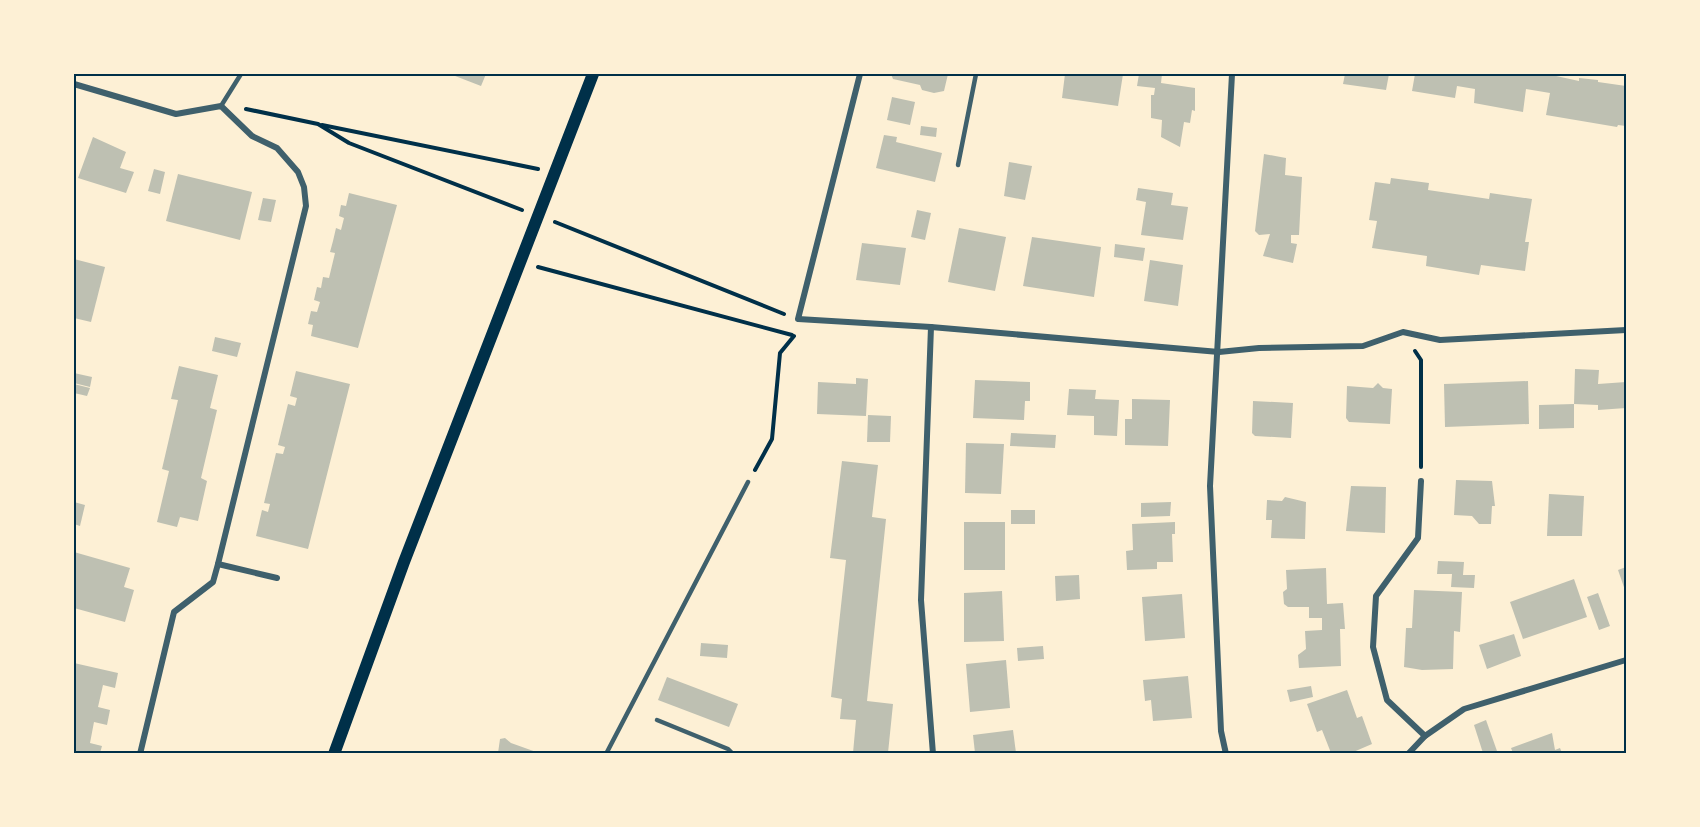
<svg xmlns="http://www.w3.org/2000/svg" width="1700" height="827" font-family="'Nunito Sans',sans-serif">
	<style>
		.building { fill: #bec0b2 }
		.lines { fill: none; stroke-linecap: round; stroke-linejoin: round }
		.path { stroke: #003049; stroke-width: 4 }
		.service { stroke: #3f606c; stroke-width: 4.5 }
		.minor { stroke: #3f606c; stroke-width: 6 }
		.secondary { stroke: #003049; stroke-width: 12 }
		.neatline { fill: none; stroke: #003049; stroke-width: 2 }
	</style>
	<rect width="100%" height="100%" fill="#fdf0d5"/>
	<!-- building -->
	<g class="building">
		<path d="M450,74H486L481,86Z"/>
		<path d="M891,74H948L944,91L934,93L922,90L920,85L893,79Z"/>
		<path d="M1065,74H1123L1118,106L1062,98Z"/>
		<path d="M1139,74H1162L1161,83L1195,88V111L1192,110L1190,123L1184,122L1180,147L1161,137L1162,120L1151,118V95H1154L1155,88L1137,86Z"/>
		<path d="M1345,74H1389L1386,90L1343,84Z"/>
		<path d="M1415,74H1547L1579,81V78L1598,80V82L1626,86V126L1618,125L1617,127L1546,115L1550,93L1526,89L1523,112L1474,103L1475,89L1457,86L1455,98L1412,91Z"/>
		<path d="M892,97L915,102L910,125L887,120Z"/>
		<path d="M921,126L937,128L936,137L920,135Z"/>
		<path d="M884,135L897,137L896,142L942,153L935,182L876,168Z"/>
		<path d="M93,137L126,152L120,168L134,172L126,193L78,178Z"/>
		<path d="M1264,154L1286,158L1285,175L1302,177L1299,235H1291V243L1297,244L1293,263L1263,256L1270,234L1259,235L1255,231Z"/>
		<path d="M1009,162L1032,166L1025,200L1004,196Z"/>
		<path d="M154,169L165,172L160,194L148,191Z"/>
		<path d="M178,174L252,192L240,240L166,221Z"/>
		<path d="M1391,178L1429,183L1428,190L1489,199L1490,193L1532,199L1525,242H1529L1525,271L1481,265L1479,275L1426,266L1427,256L1372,248L1377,221L1369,220L1375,182L1390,184Z"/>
		<path d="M1138,188L1173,193L1171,205L1188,207L1183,240L1141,235L1146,202L1136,200Z"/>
		<path d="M349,193L397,205L358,348L311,336L313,325L308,324L311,311L317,312L320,302L314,300L317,287L321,288L323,277L329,278L335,253L330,252L333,241L336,228L341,230L344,218L339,216L341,205L346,206Z"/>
		<path d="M263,198L276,200L271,222L258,220Z"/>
		<path d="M917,210L931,213L925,240L911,237Z"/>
		<path d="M959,228L1006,237L995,291L948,282Z"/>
		<path d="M1032,237L1101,247L1094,297L1023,286Z"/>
		<path d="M862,243L906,248L900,285L856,280Z"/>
		<path d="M1115,244L1145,248L1143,261L1114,257Z"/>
		<path d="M74,259L105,267L91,322L74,318Z"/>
		<path d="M1150,260L1183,265L1178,306L1144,301Z"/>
		<path d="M215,337L241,343L237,357L212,351Z"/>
		<path d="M179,366L218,375L210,408L217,410L201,478L207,481L198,521L180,517L177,527L157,522L169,471L162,469L178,400L171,399Z"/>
		<path d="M1575,369L1599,370L1598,384L1626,382V408L1598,410V405L1574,404Z"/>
		<path d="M296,371L350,384L308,549L256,536L262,510L268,512L270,504L264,503L276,453L283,454L285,447L278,445L288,404L295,406L297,398L290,396Z"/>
		<path d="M74,373L92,377L90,387L74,383Z"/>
		<path d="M856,378L868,379L866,416L817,414L818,382L856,384Z"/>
		<path d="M975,380L1030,382V401H1025L1024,420L973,418Z"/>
		<path d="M1528,381L1529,424L1445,427L1444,384Z"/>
		<path d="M1378,383L1383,388L1392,389L1390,424L1349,422L1346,418L1347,386L1373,388Z"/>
		<path d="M74,384L90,388L87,396L74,393Z"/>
		<path d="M1069,389L1096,390L1095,399L1119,400L1117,436L1094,435V416L1067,415Z"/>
		<path d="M1132,399L1170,400L1168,446L1125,445V419H1132Z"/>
		<path d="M1253,401L1293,403L1291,438L1255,436L1252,433Z"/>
		<path d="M1574,404V428L1539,429V405Z"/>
		<path d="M868,415L891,416L890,442H867Z"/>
		<path d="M1011,433L1056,435L1055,448L1010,446Z"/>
		<path d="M966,443L1004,444L1001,494L965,493Z"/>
		<path d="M842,461L878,465L872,517L886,519L867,701L893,704L888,753H853L856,720L840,719L842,699L831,697L846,560L830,558Z"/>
		<path d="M1456,480L1492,481L1495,506H1492L1491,524H1479L1472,516L1454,515Z"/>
		<path d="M1351,486L1386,487L1385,533L1346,531Z"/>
		<path d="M1549,494L1584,496L1582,536H1547Z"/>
		<path d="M1285,497L1306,502L1305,539L1271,538L1272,520H1266L1267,500L1282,501Z"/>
		<path d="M74,502L85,505L80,526L74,524Z"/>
		<path d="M1171,502L1170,516L1141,517V503Z"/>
		<rect x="1011" y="510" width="24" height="14"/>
		<rect x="964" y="522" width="41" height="48"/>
		<path d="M1175,522V534H1172L1173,562H1157V569L1127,570L1126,551L1133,550L1132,524Z"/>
		<path d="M74,552L130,568L124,587L134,590L125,622L74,608Z"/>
		<path d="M1438,561L1464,562L1463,575H1475L1474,588L1451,587L1452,574H1437Z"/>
		<path d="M1626,567V593L1618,570Z"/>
		<path d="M1326,568L1327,604L1343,603L1345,629H1340L1341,666L1299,668L1298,655L1306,649L1305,631L1322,630V618H1309V607H1288L1284,604L1283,592L1287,589L1286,570Z"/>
		<path d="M1079,575L1080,599L1056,601L1055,576Z"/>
		<path d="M1574,579L1587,617L1523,639L1510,602Z"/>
		<path d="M1414,590L1462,592L1460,632L1454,631L1453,669L1422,670L1404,667L1406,628H1412Z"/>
		<path d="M1002,591L1004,641L964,642V593Z"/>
		<path d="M1598,593L1610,626L1599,630L1587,597Z"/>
		<path d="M1182,594L1185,638L1145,641L1142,597Z"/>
		<path d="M1514,634L1521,656L1487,669L1479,645Z"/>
		<path d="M701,643L728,645L727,658L700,656Z"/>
		<path d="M1043,646L1044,659L1018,661L1017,648Z"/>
		<path d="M1006,660L1010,708L970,712L966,664Z"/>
		<path d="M74,663L118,673L115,688L103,685L98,707L110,710L107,725L94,722L90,743L102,746L100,753H74Z"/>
		<path d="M1188,676L1192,718L1153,721L1151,700L1145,701L1143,680Z"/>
		<path d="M667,677L738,704L729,727L658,700Z"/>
		<path d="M1311,686L1313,697L1290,702L1287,690Z"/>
		<path d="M1347,690L1357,718L1362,716L1372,744L1351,753H1331L1322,730L1317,732L1307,704Z"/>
		<path d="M1486,720L1497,751L1489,753H1483L1474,725Z"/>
		<path d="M1013,730L1016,753H975L973,735Z"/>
		<path d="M1552,733L1555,750L1560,748L1562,753H1513L1511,748Z"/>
		<path d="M505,738L511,743L539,753H498L500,739Z"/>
	</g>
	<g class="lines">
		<!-- path -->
		<g class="path">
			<path d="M246,109L318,124L349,143L522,210"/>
			<path d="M322,125L538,169"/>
			<path d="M555,222L784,314"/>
			<path d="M538,267L792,335"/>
			<path d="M1415,351L1421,360V467"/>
			<path d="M755,470L772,439L780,353L794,336"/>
		</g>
		<!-- service -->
		<g class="service">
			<path d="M221,106L241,74"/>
			<path d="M958,165L976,74"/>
			<path d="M657,720L728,749L733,754"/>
			<path d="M606,754L748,482"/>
		</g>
		<!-- minor -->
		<g class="minor">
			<path d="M860,74L798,319L931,327L1219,352L1259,348L1363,346L1403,332L1440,340L1626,330"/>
			<path d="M74,84L176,114L221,106L252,136L277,148L298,172L304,187L306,206L218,564L277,578"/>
			<path d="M931,327L921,600L933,754"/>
			<path d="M1421,481L1418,538L1376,596L1373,647L1387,700L1425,736"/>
			<path d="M140,754L174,612L213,582L218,564"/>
			<path d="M1226,754L1221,731L1210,486L1232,74"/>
			<path d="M1408,754L1425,736L1464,709L1626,660"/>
		</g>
		<!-- secondary -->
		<path class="secondary" d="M334,754L404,562L593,74"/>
	</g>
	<!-- border -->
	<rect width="1700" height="827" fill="none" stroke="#fdf0d5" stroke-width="150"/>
	<rect x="75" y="75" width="1550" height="677" class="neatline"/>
</svg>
